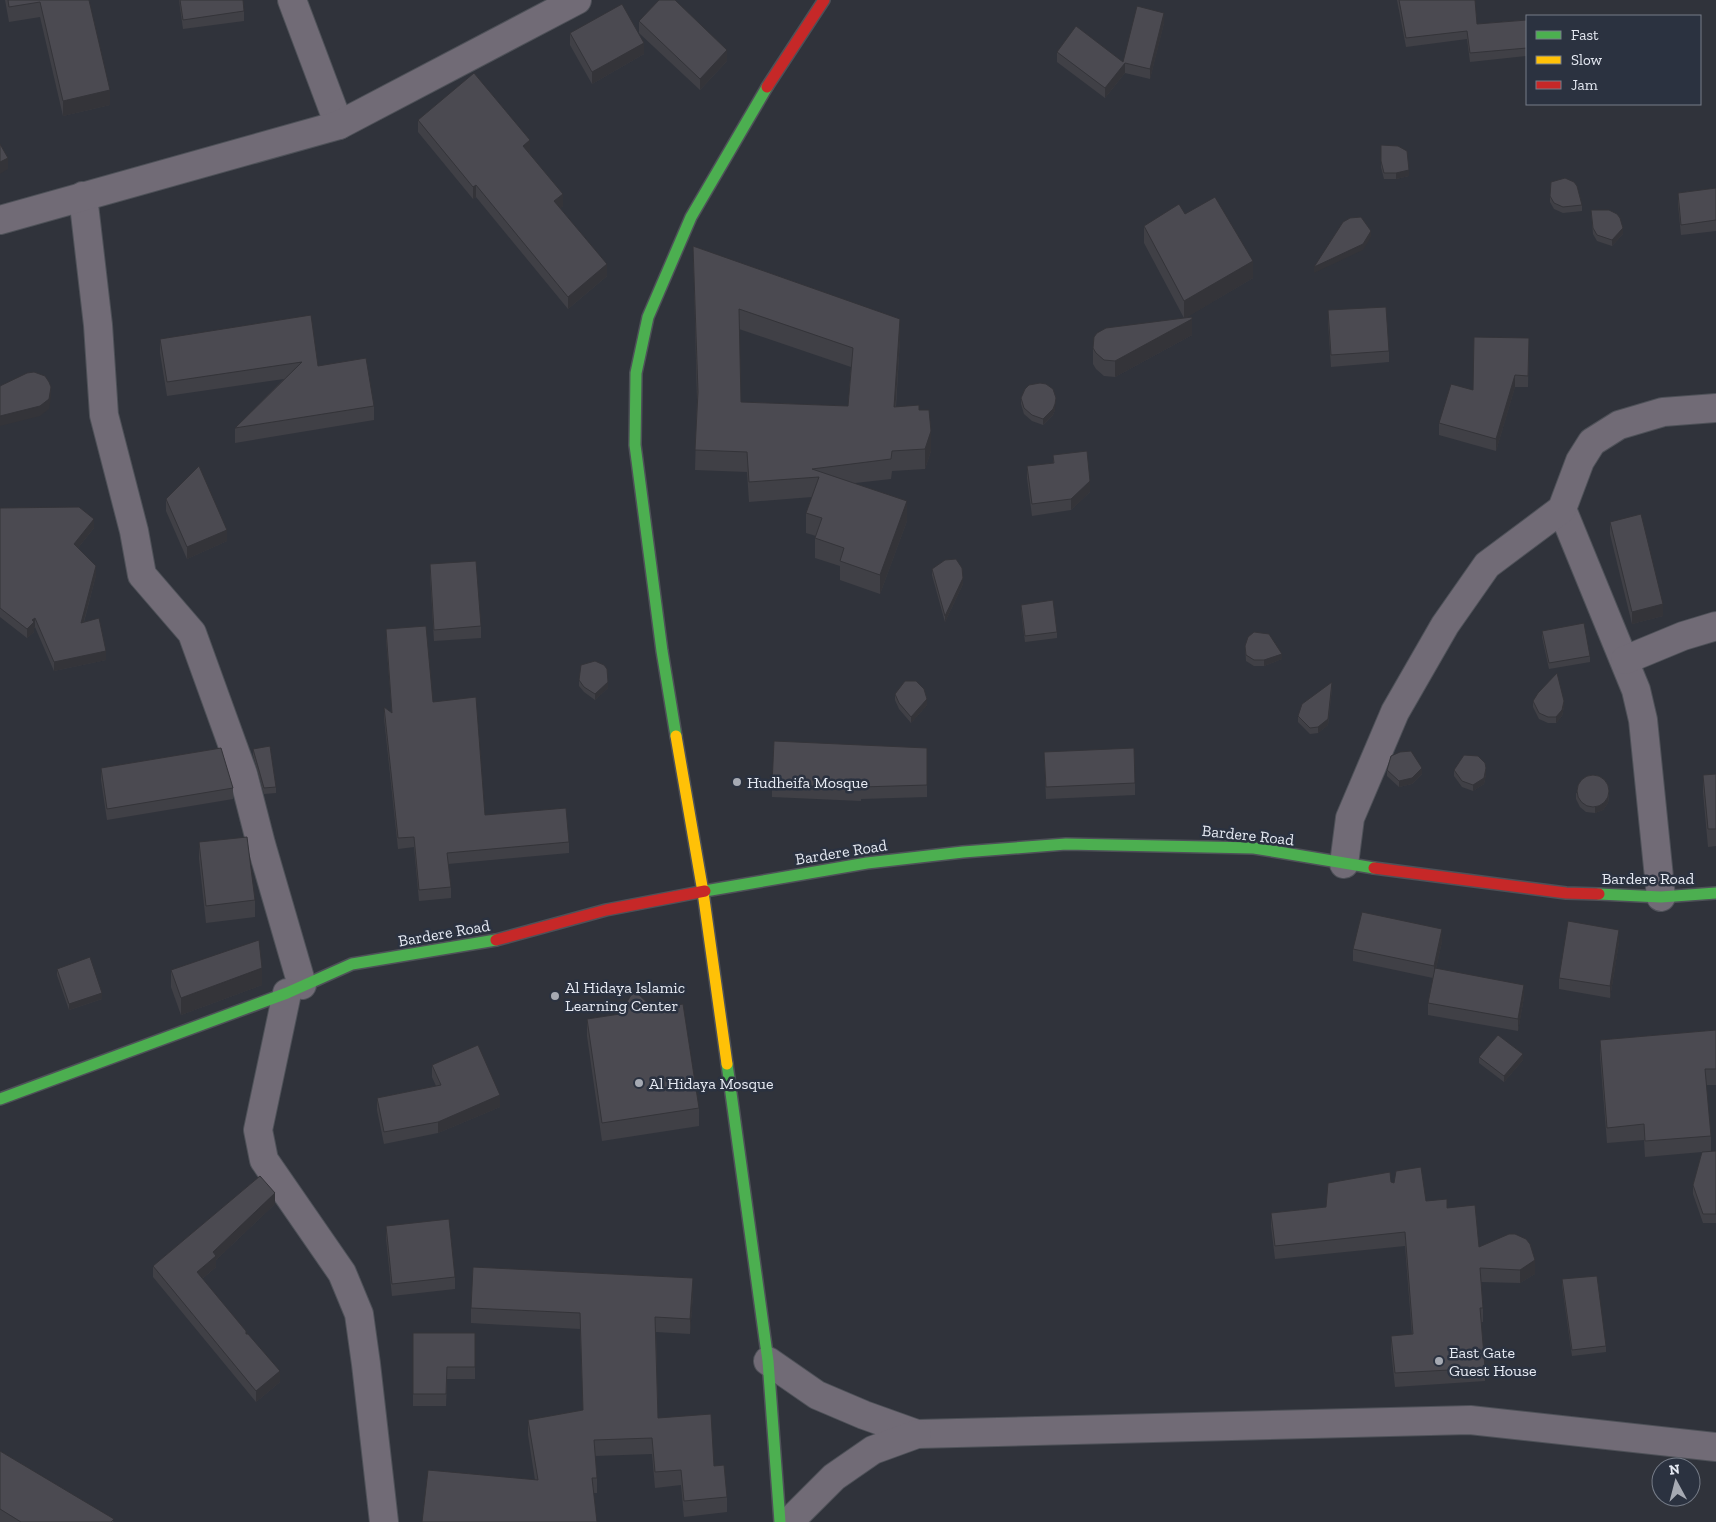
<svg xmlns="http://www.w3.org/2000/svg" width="1716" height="1522" font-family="'Zilla Slab',serif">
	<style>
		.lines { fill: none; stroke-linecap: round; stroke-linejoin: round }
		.street-casing { stroke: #4e5158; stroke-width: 30 }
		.fast-casing { stroke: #4e5158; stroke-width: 14 }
		.slow-casing { stroke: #4e5158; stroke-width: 14 }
		.jam-casing { stroke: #4e5158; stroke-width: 14 }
		.street { stroke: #716b76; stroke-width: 28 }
		.fast { stroke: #4caf50; stroke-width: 11 }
		.slow { stroke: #ffc107; stroke-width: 11 }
		.jam { stroke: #c62828; stroke-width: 11 }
		.wall { fill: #404046; fill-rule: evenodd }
		.shaded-wall { fill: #343439 }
		.building { fill: #4b4a51; stroke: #343439; fill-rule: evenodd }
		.poi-dot { fill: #a6aab3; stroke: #2b3240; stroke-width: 2 }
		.labels { text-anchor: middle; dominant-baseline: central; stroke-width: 5; stroke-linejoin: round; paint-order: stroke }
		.poi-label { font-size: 16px; fill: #e6eaf3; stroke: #2b3240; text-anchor: start }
		.street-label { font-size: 16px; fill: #e6eaf3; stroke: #2b3240 }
	</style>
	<rect width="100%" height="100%" fill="#30333b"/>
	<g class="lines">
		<defs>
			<g id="street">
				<path d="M292,0L339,125"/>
				<path d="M83,196L98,325L104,415L134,531L142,575L192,633L243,774L261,844L302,985"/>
				<path d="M0,220L339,125L577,0"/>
				<path d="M1562,509L1636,690L1643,720L1661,897"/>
				<path d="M1625,660L1683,636L1716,626"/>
				<path d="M1344,864L1350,818L1395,712L1445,625L1487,565L1562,509L1580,461L1592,442L1619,425L1663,412L1716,408"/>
				<path d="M287,993L258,1130L264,1160L342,1273L359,1314L366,1364L384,1522"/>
				<path d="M768,1361L817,1395L864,1415L917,1434L1470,1420L1716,1447"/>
				<path d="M789,1522L834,1477L873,1450L917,1434"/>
			</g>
			<g id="fast">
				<path d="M676,736L662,651L635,445L636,373L648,317L691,217L767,87"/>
				<path d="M705,891L867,863L963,852L1066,844L1254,848L1374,868"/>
				<path d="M1599,894L1661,897L1716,893"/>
				<path d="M727,1064L768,1361L780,1522"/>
				<path d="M0,1099L287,993L352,964L496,940"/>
			</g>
			<path id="slow" d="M676,736L703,892L727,1064"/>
			<g id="jam">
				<path d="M767,87L824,0"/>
				<path d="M1374,868L1566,893L1599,894"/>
				<path d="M496,940L606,910L705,891"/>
			</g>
		</defs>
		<!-- street casing -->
		<use href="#street" class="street-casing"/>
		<!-- fast casing -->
		<use href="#fast" class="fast-casing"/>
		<!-- slow casing -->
		<use href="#slow" class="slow-casing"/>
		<!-- jam casing -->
		<use href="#jam" class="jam-casing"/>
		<!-- street -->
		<use href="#street" class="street"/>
		<!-- fast -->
		<use href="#fast" class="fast"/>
		<!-- slow -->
		<use href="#slow" class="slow"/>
		<!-- jam -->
		<use href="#jam" class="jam"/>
	</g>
	<!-- wall -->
	<g class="wall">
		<path d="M5,0H89L110,105L63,116L40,17L9,22Z"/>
		<path d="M179,0H243L244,11V21L183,29Z"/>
		<path d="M1397,0H1475L1477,24L1527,20V56L1470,62L1467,39L1406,47Z"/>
		<path d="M639,21L727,61L700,90L639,33Z"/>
		<path d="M1164,23L1150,79L1125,73L1105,98L1057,62V52L1123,62Z"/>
		<path d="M570,33L644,54L592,84L570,45Z"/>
		<path d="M418,120L530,152L529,153L563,206L560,208L607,276L568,309L476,197L473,199L418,132Z"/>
		<path d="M1381,145L1409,176L1396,179H1384L1381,167Z"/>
		<path d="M1716,188V231L1681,235L1678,204V193Z"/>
		<path d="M1550,196L1582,205V211L1563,213L1554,209L1550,202Z"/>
		<path d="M1591,210L1623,234L1612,246L1597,241L1593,234Z"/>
		<path d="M1185,214L1253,278L1185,318L1192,335L1115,377L1104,376L1096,369L1093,364V348L1184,318L1144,243V226Z"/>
		<path d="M693,246L900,339L896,407L919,410L931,451L925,469L892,471L891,479L855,483L907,521L880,594L840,580V566L815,558V538L816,536L806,533V513L812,497L749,502L747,472L695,470L697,400ZM739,329L851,367L848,406L741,402Z"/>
		<path d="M1328,310L1389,351V362L1331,367L1328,322Z"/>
		<path d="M1529,338L1528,387H1515L1496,451L1439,435V423L1473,390Z"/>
		<path d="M160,339L318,366L374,406V420L235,443V428L284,379L167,396L160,353Z"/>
		<path d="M1021,398L1055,410L1053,415L1043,425L1032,421L1024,414L1021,404Z"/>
		<path d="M1053,455L1090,492L1071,510L1032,516L1027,478V466L1053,463Z"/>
		<path d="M166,499L227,541L187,559L166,511Z"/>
		<path d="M0,508L94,528L78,548L96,575L84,622L106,660L54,671L35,627L34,628V632L27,638L0,617Z"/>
		<path d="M1610,522L1663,616L1632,624L1610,534Z"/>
		<path d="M430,564L481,626V638L434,641L430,576Z"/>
		<path d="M932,569L963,584L945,622L932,575Z"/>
		<path d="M1021,605L1057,632V638L1025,642L1021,611Z"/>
		<path d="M386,629L433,702L485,815L569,842V853L448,864L451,887V898L419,901L414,847L398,849L384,718V707L392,713L386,640Z"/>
		<path d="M1542,631L1590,656V662L1549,669L1542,637Z"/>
		<path d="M1245,646L1282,659L1264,666H1254L1246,661Z"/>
		<path d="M579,680L608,688L595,700L584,692L579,686Z"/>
		<path d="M1332,688L1328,725L1318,733L1310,734L1298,722V716Z"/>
		<path d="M895,694L927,705L911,723L899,709L895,700Z"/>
		<path d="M1533,701L1564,707L1562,716L1556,723H1548L1539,719L1533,707Z"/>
		<path d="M927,748V797L861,799V801L772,797V785Z"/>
		<path d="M253,749L276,787V793L264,794L253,755Z"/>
		<path d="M1044,752L1135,783V795L1046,799Z"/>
		<path d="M101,768L233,788V799L107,820L101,780Z"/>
		<path d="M1387,770L1422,774L1412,784L1399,787L1387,776Z"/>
		<path d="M1454,770L1486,774L1484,784L1473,791L1462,787L1454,776Z"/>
		<path d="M1716,774V846L1708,847L1703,792V775Z"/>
		<path d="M1576,793L1609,795L1608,803L1603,810L1595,813L1586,812L1580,807L1576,799Z"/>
		<path d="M199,842L255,900V917L206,923L199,859Z"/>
		<path d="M1442,941L1436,969L1524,997L1518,1031L1428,1015V1003L1433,978L1353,961V949Z"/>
		<path d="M1619,942L1610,998L1559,989V978Z"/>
		<path d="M57,969L102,999L69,1010L57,975Z"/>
		<path d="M171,970L262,985L181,1015L171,987Z"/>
		<path d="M620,1014L699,1108V1126L602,1141L587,1036V1019Z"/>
		<path d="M1716,1030V1085H1706L1711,1136V1151H1716V1223H1703L1693,1194V1185L1702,1152L1645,1157L1644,1140L1607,1143L1600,1056V1040Z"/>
		<path d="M1479,1057L1523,1060L1504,1082L1479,1063Z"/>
		<path d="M432,1065L500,1107L438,1133L384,1144L377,1110V1098L436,1086L432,1077Z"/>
		<path d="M1391,1182L1426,1201L1447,1208L1479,1247L1535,1274L1520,1283L1481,1282L1483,1308V1322H1481L1485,1368V1381L1395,1387L1391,1350V1336L1412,1335L1405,1246L1275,1259L1271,1226V1213L1326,1207Z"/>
		<path d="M275,1204L216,1260V1267L202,1279L246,1334L280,1382L256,1402L153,1277V1266Z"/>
		<path d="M386,1226L455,1277V1289L392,1296L386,1238Z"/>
		<path d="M1562,1279L1606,1346V1352L1572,1356L1562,1285Z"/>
		<path d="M693,1294L690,1334L656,1332L658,1418L714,1466L727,1497V1512L684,1517L681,1485L655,1488L652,1454L595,1456L597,1478V1493H594L535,1480L528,1435V1420L583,1410L580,1329L471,1323V1308Z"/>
		<path d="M413,1333H475V1379H447L446,1406H413Z"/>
		<path d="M0,1451L114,1522H0Z"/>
	</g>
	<!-- shaded-wall -->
	<g class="shaded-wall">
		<path d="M1164,13V23L1150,79V69Z"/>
		<path d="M644,43V54L592,84V72Z"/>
		<path d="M727,50V61L700,90V79Z"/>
		<path d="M1125,63V73L1105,98V88Z"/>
		<path d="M110,90V105L63,116V101Z"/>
		<path d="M530,140V152L523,158V146Z"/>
		<path d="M8,158V169L0,174V162Z"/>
		<path d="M1409,170V176L1396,179V173Z"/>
		<path d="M476,185V197L473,199V187Z"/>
		<path d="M563,194V206L554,213V201Z"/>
		<path d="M1623,228V234L1612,246V240Z"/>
		<path d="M1371,231V237L1363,250L1314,273V267Z"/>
		<path d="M1253,261V278L1184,319V301Z"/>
		<path d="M607,264V276L568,309V297Z"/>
		<path d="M900,319V339L894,427V407Z"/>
		<path d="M1192,319V335L1115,377V361Z"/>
		<path d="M1515,375V387L1496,451V439Z"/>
		<path d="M51,387V397L49,409L40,416L0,426V416Z"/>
		<path d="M1056,398L1055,410L1053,415L1043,425V419Z"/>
		<path d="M931,431V451L925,469V449Z"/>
		<path d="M1090,481V492L1071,510V499Z"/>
		<path d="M907,501V521L880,594V575Z"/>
		<path d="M94,519V528L74,553V544Z"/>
		<path d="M227,530V541L187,559V547Z"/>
		<path d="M96,566V575L81,632V623Z"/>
		<path d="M963,578V584L945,622V616Z"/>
		<path d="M1663,604V616L1632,624V612Z"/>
		<path d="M35,618V627L34,628V632L27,638V629L32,620Z"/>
		<path d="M106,651V660L54,671V662Z"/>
		<path d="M1282,654V659L1264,666V660Z"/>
		<path d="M608,682V688L595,700V694Z"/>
		<path d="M1332,682L1328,725L1318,733V727Z"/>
		<path d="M927,699V705L911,723V717Z"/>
		<path d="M1564,701V707L1562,716L1556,723V717Z"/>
		<path d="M1422,768V774L1412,784L1399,787V781Z"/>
		<path d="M1486,768V774L1484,784L1473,791V785Z"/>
		<path d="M1609,789L1608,803L1603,810L1595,813V807Z"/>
		<path d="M1442,929V941L1434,978V966Z"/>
		<path d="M1619,930V942L1610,998V986Z"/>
		<path d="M262,968V985L181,1015V998Z"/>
		<path d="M1524,985V997L1518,1031V1019Z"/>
		<path d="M102,993V999L69,1010V1004Z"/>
		<path d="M1523,1054V1060L1504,1082V1076Z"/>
		<path d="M500,1095V1107L438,1133V1122Z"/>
		<path d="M275,1193V1204L216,1260V1267L197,1283V1272L213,1252Z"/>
		<path d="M1535,1260V1274L1520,1283V1270Z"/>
		<path d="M693,1278V1294L690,1334V1319Z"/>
		<path d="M280,1371V1382L256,1402V1391Z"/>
	</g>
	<!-- building -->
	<g class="building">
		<path d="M8,0H89L110,90L63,101L40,2L9,7Z"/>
		<path d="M180,0H243L244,11L183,20Z"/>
		<path d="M659,0H675L727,50L700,79L639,21Z"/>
		<path d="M1399,0H1475L1477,24L1527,20V48L1470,53L1467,31L1406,38Z"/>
		<path d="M622,4L644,43L592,72L570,33Z"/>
		<path d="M1137,6L1164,13L1150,69L1125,63L1105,88L1057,52L1076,26L1123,62Z"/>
		<path d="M474,73L530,140L523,146L563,194L554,201L607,264L568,297L476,185L473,187L418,120Z"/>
		<path d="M0,144L8,158L0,162Z"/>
		<path d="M1381,145L1398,146L1407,151L1409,170L1396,173H1384L1381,161Z"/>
		<path d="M1565,178L1574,182L1577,186L1582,205L1563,207L1554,203L1550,196L1551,182Z"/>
		<path d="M1716,188V220L1681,225L1678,193Z"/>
		<path d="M1215,197L1253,261L1184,301L1144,226L1179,204L1185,214Z"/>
		<path d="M1591,210H1609L1617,214L1620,218L1623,228L1612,240L1597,235L1593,228Z"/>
		<path d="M1361,217L1371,231L1363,244L1314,267L1343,222L1350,218Z"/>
		<path d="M693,246L900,319L894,407L919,405V410H929L931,431L925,449L892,451L891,459L812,469L907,501L880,575L840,561L844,548L815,538L822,518L806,513L819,477L749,482L747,452L695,450L698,392ZM739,309L853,348L848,406L741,402Z"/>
		<path d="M1386,307L1389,351L1331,355L1328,310Z"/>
		<path d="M311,315L318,366L366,358L374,406L235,428L302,362L167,382L160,339Z"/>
		<path d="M1192,317V319L1115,361L1104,360L1096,353L1093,348L1094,337L1097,333L1106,328Z"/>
		<path d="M1474,337L1529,338L1528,376L1515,375L1496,439L1439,423L1451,384L1473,390Z"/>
		<path d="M34,372L45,376L49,382L51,387L49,399L40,406L0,416V386L27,373Z"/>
		<path d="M1040,383L1046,384L1053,389L1056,398L1055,404L1053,409L1043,419L1032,415L1024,408L1021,398L1025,389L1029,385Z"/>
		<path d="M1087,451L1090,481L1071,499L1032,504L1027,466L1054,463L1053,455Z"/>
		<path d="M199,466L227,530L187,547L166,499Z"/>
		<path d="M79,507L94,519L74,544L96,566L81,623L99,618L106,651L54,662L35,618L32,620L34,622L27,629L0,608V508Z"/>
		<path d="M1641,514L1663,604L1632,612L1610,522Z"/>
		<path d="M956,559L962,568L963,578L945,616L932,569L945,560Z"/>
		<path d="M476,561L481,626L434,630L430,564Z"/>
		<path d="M1053,600L1057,632L1025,636L1021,605Z"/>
		<path d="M1584,623L1590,656L1549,663L1542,631Z"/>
		<path d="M426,626L433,702L476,697L485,815L566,808L569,842L447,853L451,887L419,890L414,837L398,838L384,707L392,713L386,629Z"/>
		<path d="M1254,632L1269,634L1282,654L1264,660H1254L1246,655L1245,646L1248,637Z"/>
		<path d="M595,661L604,665L607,669L608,682L595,694L584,687L579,680L581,665Z"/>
		<path d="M1557,673L1564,701L1562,710L1556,717H1548L1539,713L1533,701L1538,693Z"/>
		<path d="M905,681H916L924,689L927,699L911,717L899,703L895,694Z"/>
		<path d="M1332,682L1328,719L1318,727L1310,728L1298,716L1302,704Z"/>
		<path d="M774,741L927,748V785L861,787V789L772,785Z"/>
		<path d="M270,746L276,787L264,788L253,749Z"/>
		<path d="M221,748L233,788L107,809L101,768Z"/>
		<path d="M1134,748L1135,783L1046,787L1044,752Z"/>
		<path d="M1411,751L1422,768L1412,778L1399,781L1387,770L1391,756L1400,752Z"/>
		<path d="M1464,755L1478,756L1485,763L1486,768L1484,778L1473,785L1462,781L1454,770Z"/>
		<path d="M1716,774V829H1708L1703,775Z"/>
		<circle cx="1593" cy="791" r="16"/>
		<path d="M247,837L255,900L206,906L199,842Z"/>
		<path d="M1362,912L1442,929L1434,966L1353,949Z"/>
		<path d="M1568,921L1619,930L1610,986L1559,978Z"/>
		<path d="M259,940L262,968L181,998L171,970Z"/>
		<path d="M90,957L102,993L69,1004L57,969Z"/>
		<path d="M1435,968L1524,985L1518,1019L1428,1003Z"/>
		<path d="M634,990L654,1009L683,1004L699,1108L602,1123L587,1019L620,1014Z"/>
		<path d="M1716,1030V1069H1705L1711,1136L1645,1141L1644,1124L1607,1128L1600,1040Z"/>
		<path d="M1498,1035L1523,1054L1504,1076L1479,1057Z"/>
		<path d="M478,1045L500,1095L438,1122L384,1132L377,1098L441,1085L432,1065Z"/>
		<path d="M1716,1151V1214H1703L1693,1185L1702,1152Z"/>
		<path d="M1421,1167L1426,1201L1447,1199V1208L1475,1205L1479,1247L1509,1234H1515L1526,1239L1530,1244L1535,1260L1520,1270L1480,1268L1483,1308H1480L1485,1368L1395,1373L1391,1336L1413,1334L1405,1232L1275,1246L1271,1213L1326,1207L1328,1183L1390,1172L1391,1182L1394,1183L1396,1171Z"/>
		<path d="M260,1176L275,1193L213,1252L216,1256L197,1272L246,1331V1334H248L280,1371L256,1391L153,1266Z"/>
		<path d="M449,1219L455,1277L392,1284L386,1226Z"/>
		<path d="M473,1267L693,1278L690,1319L655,1317L658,1418L711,1414L714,1466L724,1465L727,1497L684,1501L681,1470L655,1472L652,1438L594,1440L597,1478H592L597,1522H422L428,1470L538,1480L528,1420L583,1410L580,1313L471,1308Z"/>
		<path d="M1597,1276L1606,1346L1572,1350L1562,1279Z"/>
		<path d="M413,1333H475V1367H447L446,1394H413Z"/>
		<path d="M0,1451L114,1519L111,1522H21L0,1509Z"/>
	</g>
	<!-- markers -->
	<g class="poi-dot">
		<circle cx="737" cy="782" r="5"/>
		<circle cx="555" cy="996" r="5"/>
		<circle cx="639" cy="1083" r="5"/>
		<circle cx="1439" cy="1361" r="5"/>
	</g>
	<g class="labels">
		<!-- poi labels -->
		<g class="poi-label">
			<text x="747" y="782">Hudheifa Mosque</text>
			<text x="565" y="987">Al Hidaya Islamic<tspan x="565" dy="18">Learning Center</tspan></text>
			<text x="649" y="1083">Al Hidaya Mosque</text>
			<text x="1449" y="1352">East Gate<tspan x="1449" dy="18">Guest House</tspan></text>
		</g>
		<!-- street labels -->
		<g class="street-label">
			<text transform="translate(1248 835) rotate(6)">Bardere Road</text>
			<text transform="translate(841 852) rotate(-9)">Bardere Road</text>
			<text x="1648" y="878">Bardere Road</text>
			<text transform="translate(444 933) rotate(-10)">Bardere Road</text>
		</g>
	</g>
	<!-- legend -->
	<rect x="1526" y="15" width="175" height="90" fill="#2b3240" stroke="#767c88"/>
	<rect x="1536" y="31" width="25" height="8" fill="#4caf50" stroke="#767c88"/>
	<text x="1571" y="40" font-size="15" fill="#e6eaf3">Fast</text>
	<rect x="1536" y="56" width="25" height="8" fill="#ffc107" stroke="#767c88"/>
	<text x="1571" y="65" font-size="15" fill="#e6eaf3">Slow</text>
	<rect x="1536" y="81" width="25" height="8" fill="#c62828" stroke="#767c88"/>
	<text x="1571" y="90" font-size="15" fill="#e6eaf3">Jam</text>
	<!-- north arrow -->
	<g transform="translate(1676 1482) rotate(353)"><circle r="24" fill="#2b3240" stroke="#767c88"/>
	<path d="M0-4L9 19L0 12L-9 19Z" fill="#a6aab3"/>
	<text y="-8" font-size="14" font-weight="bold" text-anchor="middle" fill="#e6eaf3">N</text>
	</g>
</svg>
